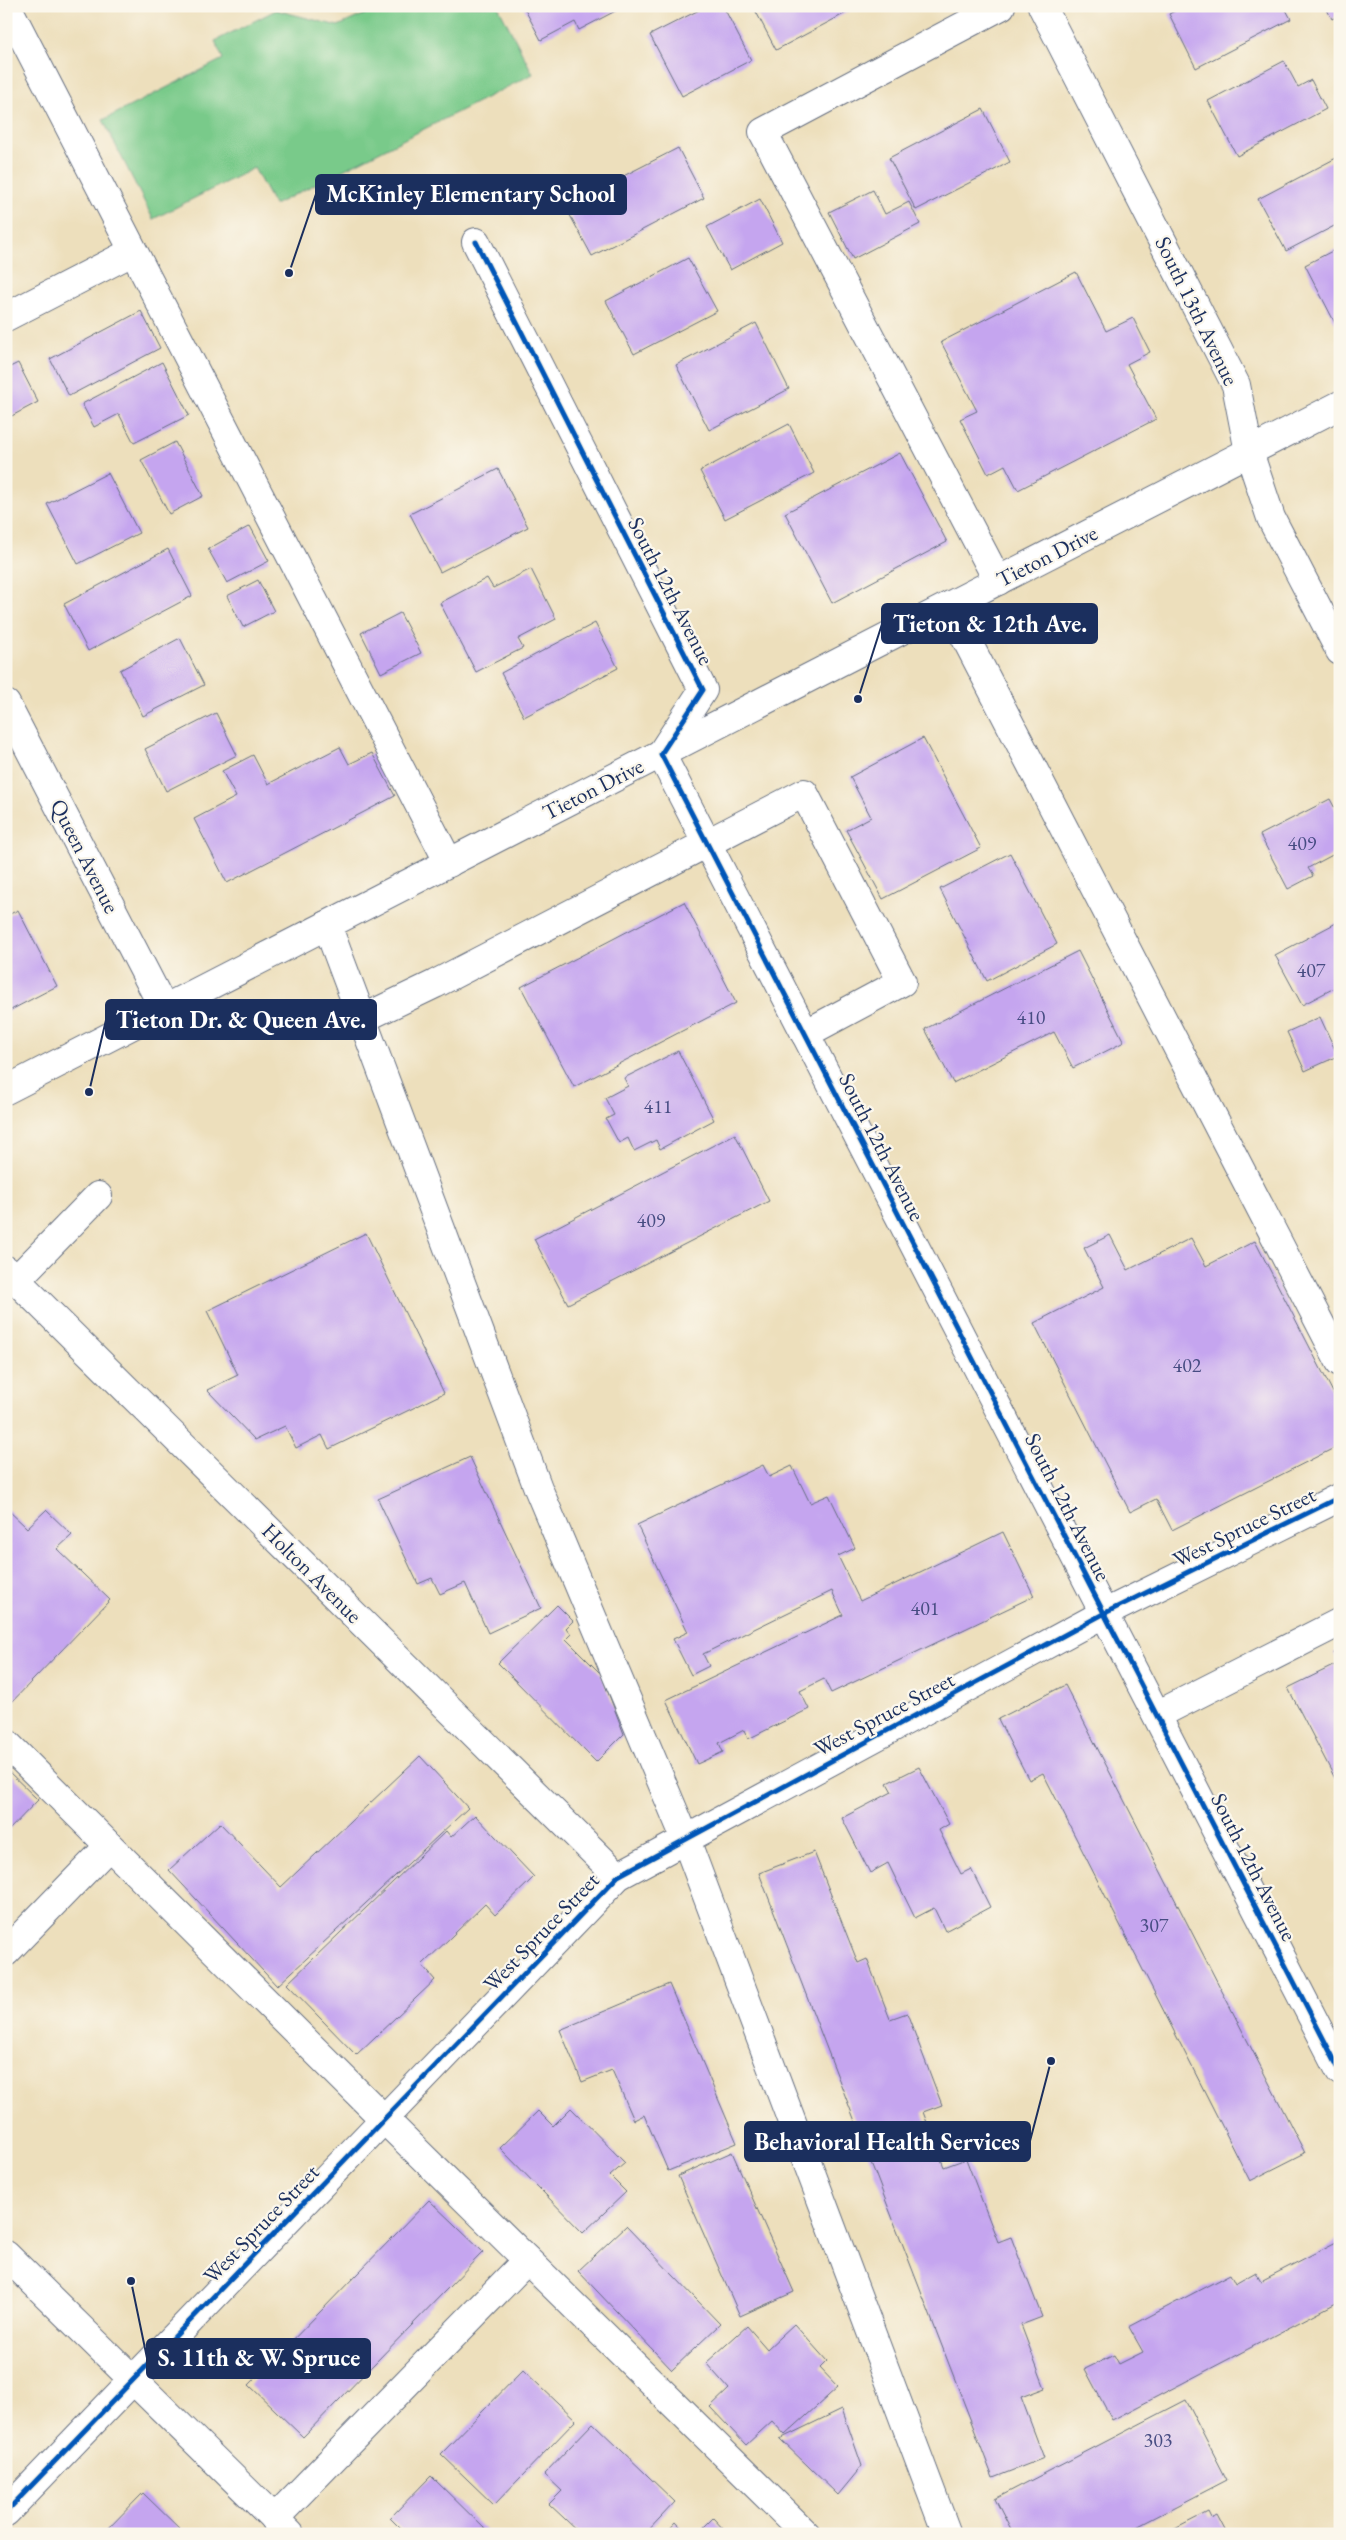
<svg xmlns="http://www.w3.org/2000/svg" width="1346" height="2540" font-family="'EB Garamond',serif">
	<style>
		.green { fill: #79ca8a; stroke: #4a7c74 }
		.building { fill: #c5a5ef }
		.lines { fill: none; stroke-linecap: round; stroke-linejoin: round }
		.minor-casing { stroke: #646d7f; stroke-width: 30 }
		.major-casing { stroke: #646d7f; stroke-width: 30 }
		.minor { stroke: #fff; stroke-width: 28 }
		.major { stroke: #fff; stroke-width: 28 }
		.cycleway-casing { stroke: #fbf7ec; stroke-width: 8 }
		.cycleway { stroke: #0057b8; stroke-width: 5 }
		.labels { text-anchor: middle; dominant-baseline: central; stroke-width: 4.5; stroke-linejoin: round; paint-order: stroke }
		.number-label { font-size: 20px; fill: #464c82 }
		.street-label { font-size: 22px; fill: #1b2f5e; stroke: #fbf7ec }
		.leader { fill: none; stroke: #1b2f5e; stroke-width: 2 }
		.callout-dot { fill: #1b2f5e; stroke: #fbf7ec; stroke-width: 2 }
		.callout { fill: #1b2f5e; stroke: #1b2f5e; stroke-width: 2 }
		.callout-label { font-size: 24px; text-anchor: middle; font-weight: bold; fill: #fff }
	</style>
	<rect width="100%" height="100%" fill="#fbf7ec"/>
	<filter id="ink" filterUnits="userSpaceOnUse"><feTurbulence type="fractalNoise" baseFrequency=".02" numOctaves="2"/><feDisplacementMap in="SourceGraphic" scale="10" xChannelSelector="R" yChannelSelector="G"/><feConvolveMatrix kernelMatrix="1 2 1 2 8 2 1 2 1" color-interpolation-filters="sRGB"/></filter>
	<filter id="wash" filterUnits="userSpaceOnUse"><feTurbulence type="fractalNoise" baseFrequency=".0096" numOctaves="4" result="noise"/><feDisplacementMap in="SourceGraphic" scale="20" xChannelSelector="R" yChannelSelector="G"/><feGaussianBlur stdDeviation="1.12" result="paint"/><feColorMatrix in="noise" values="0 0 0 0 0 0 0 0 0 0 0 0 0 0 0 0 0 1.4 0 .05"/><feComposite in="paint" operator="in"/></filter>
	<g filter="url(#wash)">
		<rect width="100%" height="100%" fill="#eddfbc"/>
		<!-- green -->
		<path class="green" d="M383,6H498L533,74L274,205L254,168L153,219L103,120L223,59L215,41L276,10L338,26Z"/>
		<g id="blocks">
			<!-- building -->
			<g class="building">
				<path d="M523,6H625L579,30L575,22L541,40Z"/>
				<path d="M707,6H723L751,60L682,96L650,35Z"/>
				<path d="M753,6H859L776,50Z"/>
				<path d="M1184,6H1284L1291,19L1196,68L1169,14Z"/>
				<path d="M1325,6H1340V15L1332,19Z"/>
				<path d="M1284,61L1298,87L1311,80L1326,109L1237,156L1208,101Z"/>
				<path d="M983,109L1010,162L916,210L889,158Z"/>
				<path d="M678,148L704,198L592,256L565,206Z"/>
				<path d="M1340,156V223L1286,251L1258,199Z"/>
				<path d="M873,190L885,214L909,202L920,224L853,259L829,212Z"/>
				<path d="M760,199L782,242L730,270L707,227Z"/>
				<path d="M1340,247V320L1335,323L1305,265Z"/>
				<path d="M688,258L717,311L634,354L606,301Z"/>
				<path d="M1076,272L1106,331L1133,318L1150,352L1127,364L1156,419L1018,490L1005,465L988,474L960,419L977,411L941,342Z"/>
				<path d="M141,311L160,348L69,396L50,359Z"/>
				<path d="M756,323L789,389L709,430L676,365Z"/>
				<path d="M162,362L189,415L134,443L119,414L94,427L82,404Z"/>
				<path d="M18,363L38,402L6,419V369Z"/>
				<path d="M789,424L814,473L725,519L700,471Z"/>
				<path d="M175,442L203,496L169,514L141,460Z"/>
				<path d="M900,453L947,542L832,603L785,513Z"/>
				<path d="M498,469L528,527L440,572L410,514Z"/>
				<path d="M108,473L139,533L78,564L47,504Z"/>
				<path d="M250,526L269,561L227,583L208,549Z"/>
				<path d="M168,549L192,596L88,651L64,604Z"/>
				<path d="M531,569L556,619L518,639L523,648L476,672L440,603L487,578L493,588Z"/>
				<path d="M258,580L274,611L243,627L227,596Z"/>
				<path d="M400,613L421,653L381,673L361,633Z"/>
				<path d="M595,623L618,668L524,717L501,673Z"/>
				<path d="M180,638L204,685L143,716L120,670Z"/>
				<path d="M216,713L237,755L166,791L145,749Z"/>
				<path d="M923,738L981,848L883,899L846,830L871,817L850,777Z"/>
				<path d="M340,747L349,764L372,753L395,796L227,883L194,819L236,797L222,771L253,755L268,784Z"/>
				<path d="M1330,799L1340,818V851L1308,868L1313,876L1288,889L1260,835Z"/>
				<path d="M1010,853L1057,944L987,981L940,889Z"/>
				<path d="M684,902L736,1003L574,1087L521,987Z"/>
				<path d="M18,910L57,986L7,1012L6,916Z"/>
				<path d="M1340,921V985L1302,1005L1275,955Z"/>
				<path d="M1078,951L1124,1042L1073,1068L1054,1032L953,1083L925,1029Z"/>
				<path d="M1320,1017L1338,1056L1305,1071L1287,1032Z"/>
				<path d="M678,1051L714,1120L660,1149L656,1140L634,1151L628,1138L619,1143L606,1119L614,1115L605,1098L628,1086L624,1078Z"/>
				<path d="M735,1134L769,1201L568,1304L534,1239Z"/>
				<path d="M366,1233L444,1393L329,1449L322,1435L296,1448L285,1426L255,1440L207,1390L238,1375L207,1311Z"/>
				<path d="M1110,1235L1128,1270L1191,1238L1206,1266L1255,1241L1340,1406V1445L1172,1530L1156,1499L1130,1512L1034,1323L1104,1287L1084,1248Z"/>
				<path d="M470,1457L541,1608L488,1633L465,1583L440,1594L432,1578L418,1584L378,1499Z"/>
				<path d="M763,1465L769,1477L792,1466L810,1503L829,1495L855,1548L838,1556L860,1601L1003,1532L1034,1596L831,1693L824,1679L800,1691L809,1709L748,1739L744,1730L719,1743L723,1752L697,1764L666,1700L843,1615L832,1591L703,1654L709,1666L691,1675L673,1639L688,1632L637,1525Z"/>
				<path d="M6,1508L27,1528L46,1510L72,1535L57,1549L110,1600L8,1706L6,1704Z"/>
				<path d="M557,1605L573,1621L566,1628L571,1634L566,1639L601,1674L624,1734L596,1762L498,1663Z"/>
				<path d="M1340,1650V1788L1288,1688L1339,1663L1334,1653Z"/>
				<path d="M1065,1685L1305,2153L1250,2181L1043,1773L1029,1780L998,1719Z"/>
				<path d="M420,1756L468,1808L277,1986L169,1870L220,1823L281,1887Z"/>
				<path d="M919,1767L949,1824L939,1830L961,1874L971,1869L990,1907L945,1931L934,1908L915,1918L888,1863L870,1873L842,1818L892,1792L887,1783Z"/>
				<path d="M6,1769L38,1800L6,1833Z"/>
				<path d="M475,1815L534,1877L495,1915L485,1904L422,1965L435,1980L356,2055L287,1984L446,1831L451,1837Z"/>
				<path d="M814,1852L858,1963L867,1959L890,2019L907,2013L942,2105L923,2112L944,2167L966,2159L998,2242L1011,2237L1042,2317L1021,2325L1045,2388L1021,2397L1044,2458L993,2478L759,1873Z"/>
				<path d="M669,1984L737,2143L668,2171L644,2115L634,2120L612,2070L582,2082L560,2030Z"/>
				<path d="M571,2108L625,2163L610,2176L626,2192L583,2233L500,2148L538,2111L553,2126Z"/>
				<path d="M732,2152L794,2292L740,2316L678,2176Z"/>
				<path d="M429,2200L483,2252L303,2437L249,2385Z"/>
				<path d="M626,2226L720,2324L672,2370L578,2271Z"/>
				<path d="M1340,2240V2301L1112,2420L1085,2369L1114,2355L1119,2364L1143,2352L1129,2327L1230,2274L1235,2284L1256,2272L1261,2281Z"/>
				<path d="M794,2324L827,2361L820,2368L838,2387L785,2435L772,2421L746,2445L710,2407L729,2389L706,2363L747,2326L767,2349Z"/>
				<path d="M523,2370L576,2420L494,2505L441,2454Z"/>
				<path d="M1186,2400L1227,2480L1123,2534H1013L995,2499Z"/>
				<path d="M842,2409L862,2466L838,2495L780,2439Z"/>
				<path d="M593,2423L675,2502L645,2534H581L549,2504L562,2491L544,2474Z"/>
				<path d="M431,2476L490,2534H406L390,2518Z"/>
				<path d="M143,2493L185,2534H103Z"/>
				<path d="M1208,2512L1211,2518L1217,2515L1227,2534H1165Z"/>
				<path d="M713,2518L728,2534H697Z"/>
				<path d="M676,2522L687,2534H665Z"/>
			</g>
		</g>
	</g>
	<g filter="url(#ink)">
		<use href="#blocks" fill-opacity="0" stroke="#646d7f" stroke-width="1"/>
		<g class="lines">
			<defs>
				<g id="minor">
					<path d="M7,6L449,863"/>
					<path d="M1042,6L1236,385L1249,452L1271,518L1340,651"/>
					<path d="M476,242L703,690L661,754L1340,2071"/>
					<path d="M6,317L132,252"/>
					<path d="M998,581L763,132L1001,6"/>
					<path d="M949,606L1340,1362"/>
					<path d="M6,704L164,1009"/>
					<path d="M327,925L538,1488L686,1840L947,2534"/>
					<path d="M362,1019L435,984L804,793L902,982L805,1034"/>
					<path d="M6,1270L618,1876"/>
					<path d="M16,1280L98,1196"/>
					<path d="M1157,1715L1340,1622"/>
					<path d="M6,1743L384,2119L806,2534"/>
					<path d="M6,1952L109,1846"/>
					<path d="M6,2255L290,2534"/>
					<path d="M6,2512L618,1876L1105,1613L1340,1497"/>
					<path d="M274,2519L527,2260"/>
				</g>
				<path id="major" d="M6,1090L1340,405"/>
			</defs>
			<!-- minor casing -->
			<use href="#minor" class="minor-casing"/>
			<!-- major casing -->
			<use href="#major" class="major-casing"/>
			<!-- minor -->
			<use href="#minor" class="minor"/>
			<!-- major -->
			<use href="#major" class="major"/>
			<defs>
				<g id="cycleway">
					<path d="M476,242L703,690L661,754L1340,2071"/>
					<path d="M6,2512L618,1876L1105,1613L1340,1497"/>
				</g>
			</defs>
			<!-- cycleway casing -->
			<use href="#cycleway" class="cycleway-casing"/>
			<!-- cycleway -->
			<use href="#cycleway" class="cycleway"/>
		</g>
	</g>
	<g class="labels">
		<!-- number labels -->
		<g class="number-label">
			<text x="1302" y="843">409</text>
			<text x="1311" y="970">407</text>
			<text x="1031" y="1017">410</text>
			<text x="658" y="1106">411</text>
			<text x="651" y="1220">409</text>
			<text x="1187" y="1365">402</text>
			<text x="925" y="1608">401</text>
			<text x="1154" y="1925">307</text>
			<text x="1158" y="2440">303</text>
		</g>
		<!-- street labels -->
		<g class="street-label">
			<text transform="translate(1197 311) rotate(64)">South 13th Avenue</text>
			<text transform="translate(1047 556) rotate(-27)">Tieton Drive</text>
			<text transform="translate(671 591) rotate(63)">South 12th Avenue</text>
			<text transform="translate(593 789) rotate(-27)">Tieton Drive</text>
			<text transform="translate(85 856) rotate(63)">Queen Avenue</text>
			<text transform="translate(882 1147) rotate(63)">South 12th Avenue</text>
			<text transform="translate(1068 1507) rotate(63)">South 12th Avenue</text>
			<text transform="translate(1244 1527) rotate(-26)">West Spruce Street</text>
			<text transform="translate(312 1573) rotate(45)">Holton Avenue</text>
			<text transform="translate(884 1714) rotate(-28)">West Spruce Street</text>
			<text transform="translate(1254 1867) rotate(63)">South 12th Avenue</text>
			<text transform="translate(541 1932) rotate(-46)">West Spruce Street</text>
			<text transform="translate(261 2224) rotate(-46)">West Spruce Street</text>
		</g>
	</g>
	<!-- callouts -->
	<path class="leader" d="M289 273L316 194M858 699L882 624M89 1092L106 1020M1051 2061L1030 2141M131 2281L147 2358"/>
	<g class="callout-dot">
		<circle cx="289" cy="273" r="5"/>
		<circle cx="858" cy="699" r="5"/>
		<circle cx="89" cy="1092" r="5"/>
		<circle cx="1051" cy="2061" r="5"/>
		<circle cx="131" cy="2281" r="5"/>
	</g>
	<g class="callout">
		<rect x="316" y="175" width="310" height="39" rx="5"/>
		<rect x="882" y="604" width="215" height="39" rx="5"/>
		<rect x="106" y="1000" width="270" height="39" rx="5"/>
		<rect x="745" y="2122" width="285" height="39" rx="5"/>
		<rect x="147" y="2339" width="223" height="39" rx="5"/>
	</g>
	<g class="callout-label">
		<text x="471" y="202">McKinley Elementary School</text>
		<text x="990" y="632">Tieton &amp; 12th Ave.</text>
		<text x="241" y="1028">Tieton Dr. &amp; Queen Ave.</text>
		<text x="887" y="2150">Behavioral Health Services</text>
		<text x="259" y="2366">S. 11th &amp; W. Spruce</text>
	</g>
	<!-- margin -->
	<rect width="1346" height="2540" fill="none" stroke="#fbf7ec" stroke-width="25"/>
</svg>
